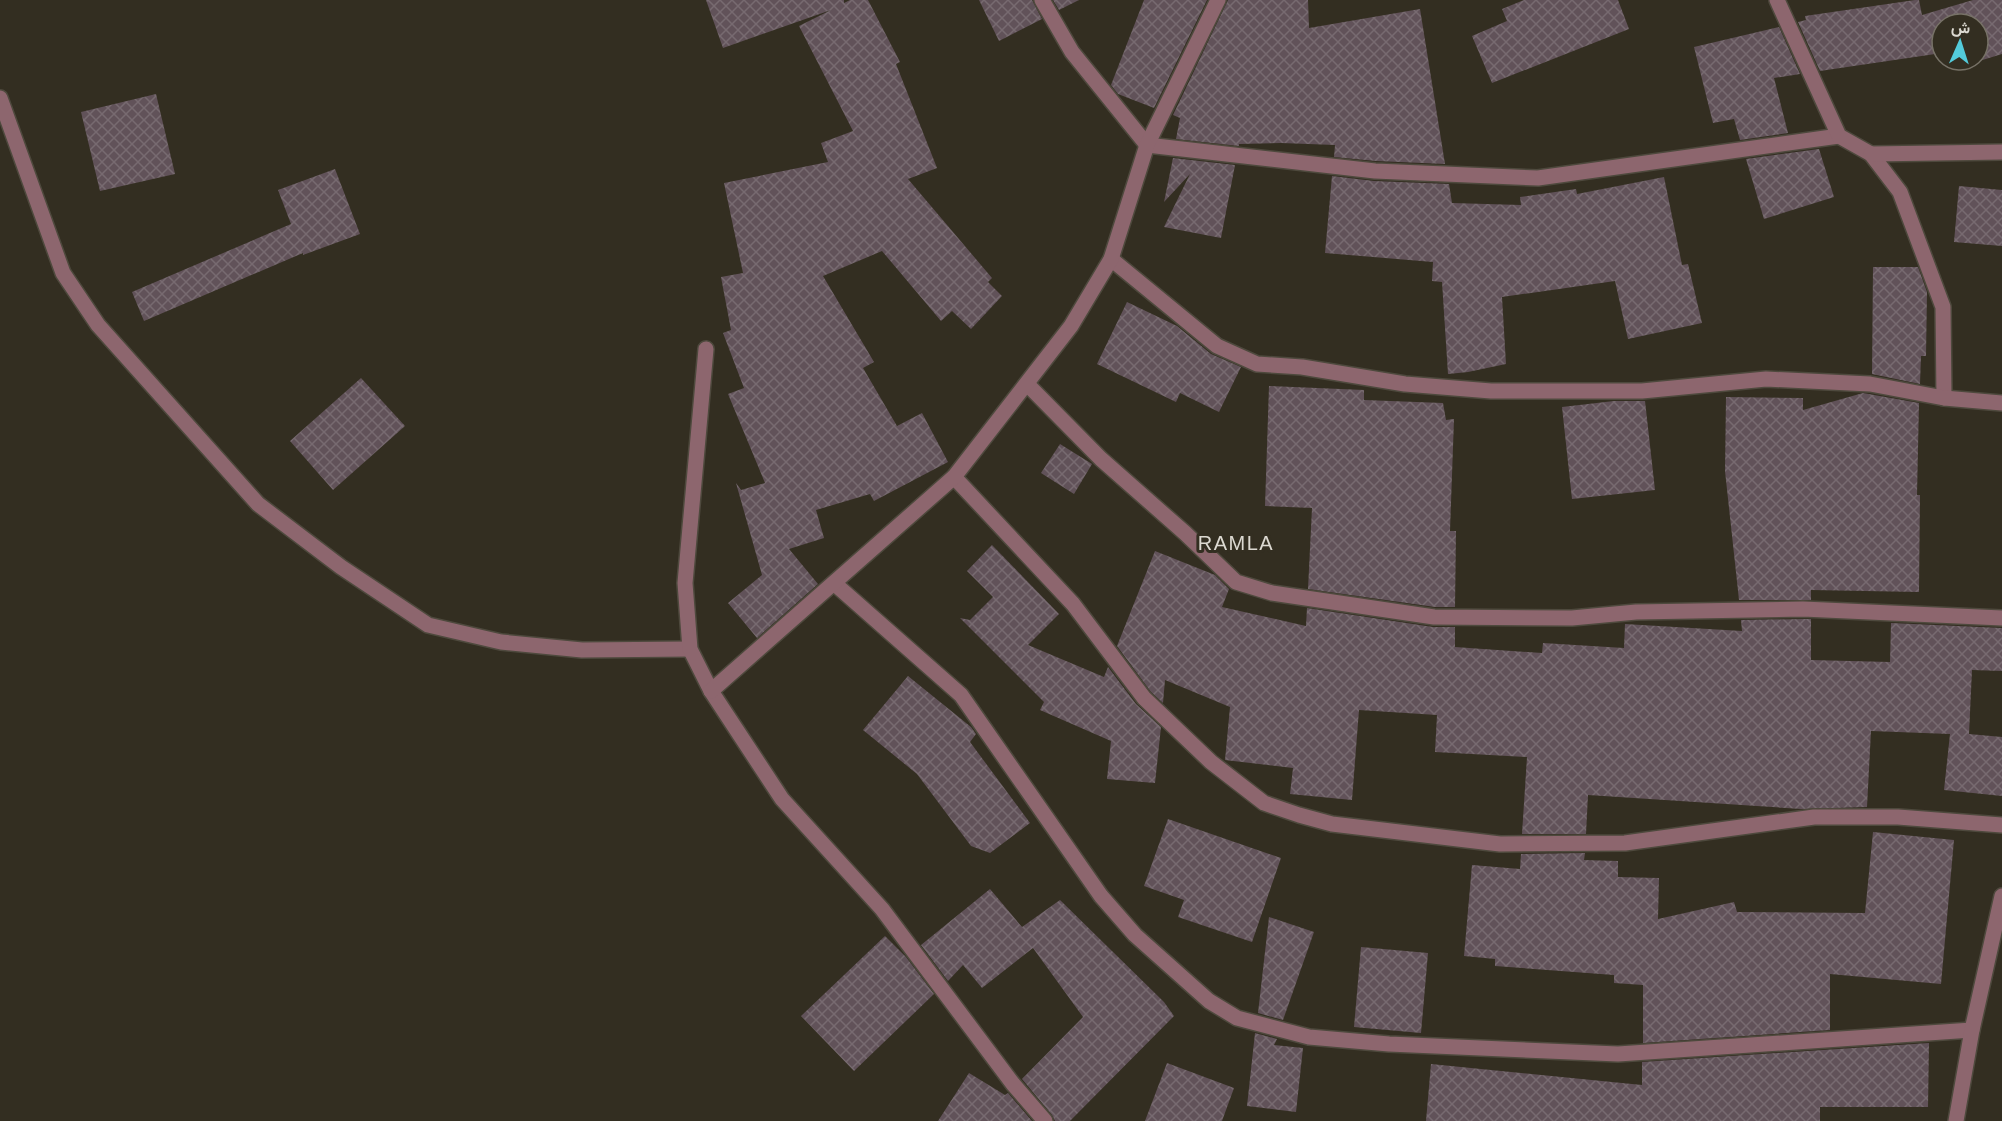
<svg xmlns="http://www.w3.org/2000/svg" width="2002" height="1121" font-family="Arial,Vazirmatn,sans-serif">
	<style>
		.building { fill: url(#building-cross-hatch) }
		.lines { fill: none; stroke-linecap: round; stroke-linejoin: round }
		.minor-casing { stroke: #4e493d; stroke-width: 18 }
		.minor { stroke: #8d666e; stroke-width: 15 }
		.labels { text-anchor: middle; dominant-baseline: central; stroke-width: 6; stroke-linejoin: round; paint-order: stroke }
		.quarter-label { font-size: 20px; letter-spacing: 1.5px; fill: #dcd9d1; stroke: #332e21 }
	</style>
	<defs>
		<pattern id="building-cross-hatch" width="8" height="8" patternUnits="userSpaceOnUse" patternTransform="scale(1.5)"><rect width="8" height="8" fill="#615259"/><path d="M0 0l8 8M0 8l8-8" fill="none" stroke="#776a70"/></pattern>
	</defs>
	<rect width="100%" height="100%" fill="#332e21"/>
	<!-- building -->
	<g class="building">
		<path d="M706,0H844V3L850,0H868L900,62L896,64L937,168L908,179L992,278L988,282L1002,296L971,329L952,311L941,321L882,251L823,276L874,362L863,368L897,426L922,413L948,462L874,501L870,494L816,510L824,538L789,549L818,584L757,638L728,603L762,575L736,483L741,490L765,483L728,394L744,388L723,333L731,330L721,277L743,273L724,183L828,162L821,143L853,131L799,26L831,10L723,48Z"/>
		<path d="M979,0H1032L1042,19L999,41Z"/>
		<path d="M1053,0H1079L1059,10Z"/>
		<path d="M1144,0H1207L1154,108L1118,94L1111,85Z"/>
		<path d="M1228,0H1308L1309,28L1420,9L1445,164L1376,161L1334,157L1335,145L1281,143L1239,144V146L1176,139L1180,118L1173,115Z"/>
		<path d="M1524,0H1618L1629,29L1492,83L1472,36L1507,21L1502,9Z"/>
		<path d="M1915,0H1919L1922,15L1973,0H2002V54L1963,66L1962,60H1978V24H1942V53L1820,71L1798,22L1806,20L1805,16Z"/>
		<path d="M1779,27L1800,74L1774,78L1788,133L1740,140L1734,119L1713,123L1694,47Z"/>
		<path d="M156,94L175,174L100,191L81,112Z"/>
		<path d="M1819,149L1834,197L1764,219L1746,159Z"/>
		<path d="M1173,158L1235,165L1221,238L1164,227L1190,174L1164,202Z"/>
		<path d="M335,169L360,234L303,255V253L144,321L132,292L291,224L278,190Z"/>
		<path d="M1332,176L1374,181L1449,184L1452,203L1521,205L1520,197L1576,189L1577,194L1664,177L1682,265L1688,264L1702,323L1628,339L1615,281L1502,297L1506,364L1468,372L1448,374L1442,282L1432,281L1433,262L1325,253Z"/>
		<path d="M1959,186L2002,190V246L1954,242Z"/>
		<path d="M1873,267H1918L1927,292L1926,356H1921L1920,384L1872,374Z"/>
		<path d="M1127,302L1177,326L1211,354L1241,367L1219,412L1180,393L1176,402L1097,364Z"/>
		<path d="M361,378L405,426L333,490L290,441Z"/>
		<path d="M1269,386L1364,390V400L1443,403L1446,420L1454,419L1450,531H1456L1455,607H1435L1308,589L1312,508L1265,506Z"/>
		<path d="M1863,393L1919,403L1917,495H1920L1919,592L1811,590V600H1739L1725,471L1726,397L1803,398V410Z"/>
		<path d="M1614,401H1645L1655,490L1572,499L1562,407Z"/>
		<path d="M1060,444L1092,464L1074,494L1041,473Z"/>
		<path d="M992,545L1059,614L1028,645L1104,677L1108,667L1136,704L1161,727L1155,783L1107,779L1111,741L1040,710L1044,702L960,618L970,620L993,597L967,571Z"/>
		<path d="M1155,551L1215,575L1229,589L1222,607L1306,626L1307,608L1433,627H1455V647L1542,653L1543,643L1624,648L1625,624L1742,631L1741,620L1803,619H1811V660L1890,662L1891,623L2002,628V671L1972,670L1969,734L2002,737V796L1944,790L1950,734L1871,731L1867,807L1801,809L1588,795L1586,834H1522L1527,757L1435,752L1437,715L1359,710L1352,800L1290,794L1293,768L1225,760L1230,707L1165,680L1163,703L1151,692L1117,646Z"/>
		<path d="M908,676L971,727L976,734L970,742L1030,823L990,853L971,846L917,774L863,730Z"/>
		<path d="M1168,819L1281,858L1252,942L1178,917L1184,900L1144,886Z"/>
		<path d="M1873,832L1954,840L1941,984L1830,974V1030L1643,1043V985L1614,983V975L1495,966V959L1464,956L1472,865L1520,869L1521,854L1585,853L1584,860L1618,861V877L1659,878L1658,919L1734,902L1737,912L1865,913Z"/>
		<path d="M990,889L1022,927L1060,900L1164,1002L1174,1016L1070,1121H1055L1052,1115L1022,1079L1083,1017L1033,948L982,988L963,965L948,981L921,945Z"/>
		<path d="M1269,917L1314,932L1283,1020L1258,1013Z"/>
		<path d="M885,936L906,957L934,994L854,1071L801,1016Z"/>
		<path d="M1361,947L1428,953L1421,1033L1354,1027Z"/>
		<path d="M1255,1033L1277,1039L1274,1045L1303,1048L1296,1112L1247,1106Z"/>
		<path d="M1929,1043L1928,1107H1820V1121H1426L1431,1064L1642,1085V1062Z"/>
		<path d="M1167,1063L1234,1088L1222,1121H1145Z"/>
		<path d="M969,1073L1005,1095L1008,1093L1032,1121H938Z"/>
	</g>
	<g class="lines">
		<defs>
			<g id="minor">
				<path d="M1042,0L1072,52L1147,145L1375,171L1538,178L1839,136"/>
				<path d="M1777,0L1839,136L1871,154L1900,192L1943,307L1944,398"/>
				<path d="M0,98L63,273L98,325L258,504L341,567L428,625L501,642L582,650L690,649"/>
				<path d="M1871,154L2002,152"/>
				<path d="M1111,259L1217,346L1257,364L1302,367L1405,384L1491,391H1642L1766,379L1870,384L1944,398L2002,403"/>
				<path d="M706,349L685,583L690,649L711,691L782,799L882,909L1013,1084L1045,1121"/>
				<path d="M1027,384L1101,459L1185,533L1236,582L1272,593L1434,617L1572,618L1636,612L1803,609L2002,618"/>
				<path d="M954,477L1073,604L1144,698L1211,762L1264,803L1299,815L1332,824L1500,844L1625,843L1814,817H1898L2002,825"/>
				<path d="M835,584L961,695L1101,896L1135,935L1209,1001L1237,1018L1309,1037L1389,1044L1618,1054L1972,1030"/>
				<path d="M711,691L954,477L1071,326L1111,259L1147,145L1218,0"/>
				<path d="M1956,1121L1972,1030L2002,896"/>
			</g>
		</defs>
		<!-- minor casing -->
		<use href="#minor" class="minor-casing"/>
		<!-- minor -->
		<use href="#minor" class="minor"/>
	</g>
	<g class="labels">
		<!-- quarter labels -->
		<g class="quarter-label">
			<text x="1236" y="543">RAMLA</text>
		</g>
	</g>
	<!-- north arrow -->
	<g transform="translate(1960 42) rotate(3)"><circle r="28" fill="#332e21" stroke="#777267" stroke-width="1.5"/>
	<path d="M0-4.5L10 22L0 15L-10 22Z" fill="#53cbdb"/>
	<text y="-9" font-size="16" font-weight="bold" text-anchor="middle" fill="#dcd9d1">ش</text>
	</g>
</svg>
